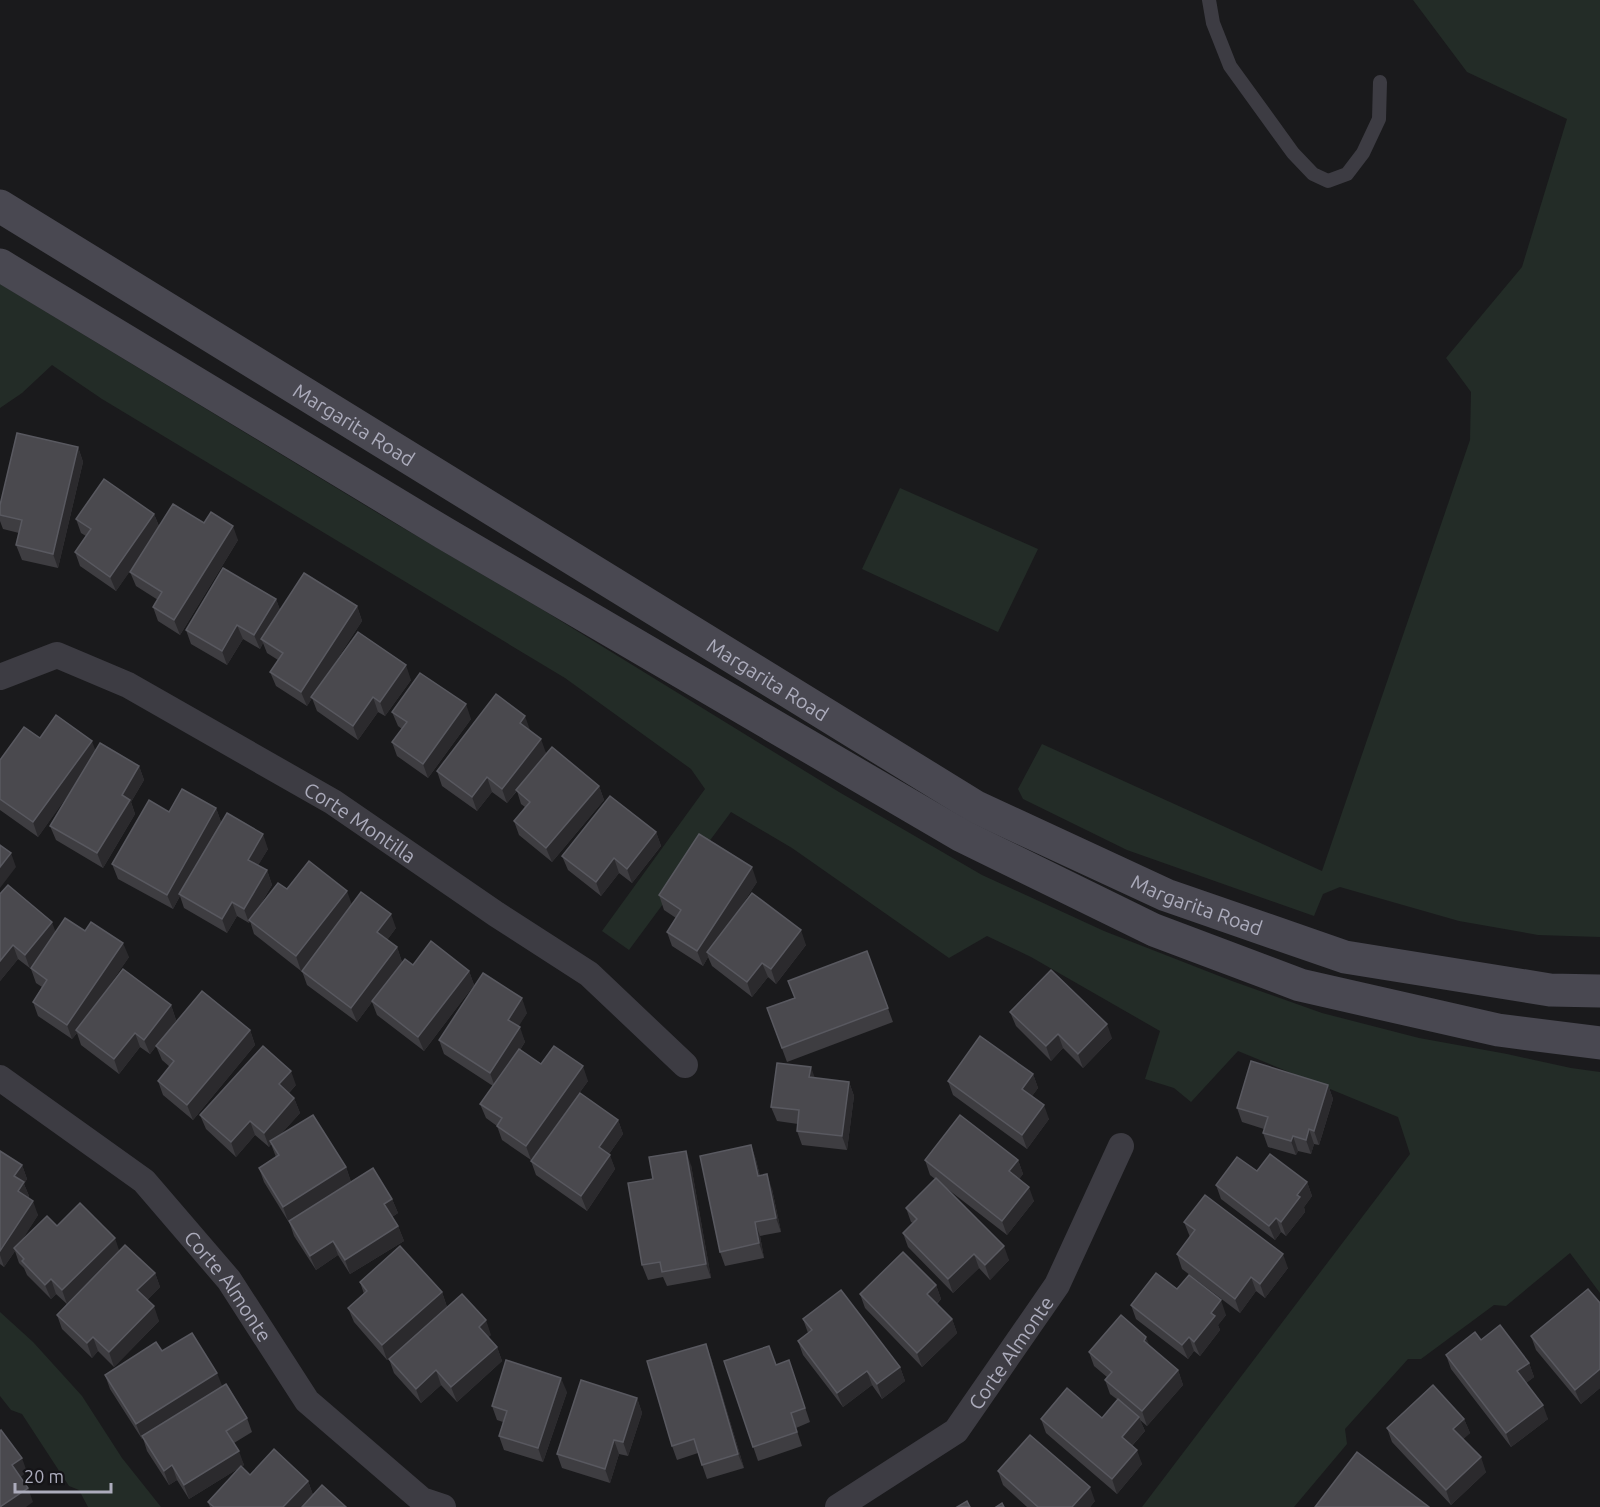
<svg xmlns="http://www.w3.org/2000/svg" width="1600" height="1507" font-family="Ubuntu,sans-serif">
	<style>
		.green { fill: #232c27 }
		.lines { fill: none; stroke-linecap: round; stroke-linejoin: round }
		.service { stroke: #3d3c43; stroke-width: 14 }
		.minor { stroke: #3d3c43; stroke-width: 26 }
		.secondary { stroke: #494851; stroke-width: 33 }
		.wall { fill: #3e3d41 }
		.shaded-wall { fill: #2b2a2d }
		.building { fill: #4a494e; stroke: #595960; stroke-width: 1.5 }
		.labels { text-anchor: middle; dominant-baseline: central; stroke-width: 4.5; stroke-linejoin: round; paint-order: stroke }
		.street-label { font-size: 20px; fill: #acacbc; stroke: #151417 }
	</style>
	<rect width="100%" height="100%" fill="#1a1a1c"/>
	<!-- green -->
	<g class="green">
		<path d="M1413,0H1600V937L1538,935L1459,921L1340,887L1323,894L1314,916L1127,850L1023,799L1018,789L1042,744L1322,871L1470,440L1471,392L1446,358L1522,267L1567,119L1467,72Z"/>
		<path d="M0,284L381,515L543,610L839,792L982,875L1104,931L1232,981L1322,1013L1419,1038L1507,1054L1571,1068L1600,1072V1293L1570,1253L1506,1306L1494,1305L1421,1359H1408L1345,1429L1347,1444L1294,1507H1142L1410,1154L1398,1117L1238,1051L1191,1102L1174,1088L1145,1079L1160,1031L1031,957L987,936L949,958L792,848L731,812L629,950L602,931L705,789L691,769L565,678L102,399L52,365L22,393L0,408Z"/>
		<path d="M900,488L1038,549L998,632L862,569Z"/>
		<path d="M0,1312L33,1342L82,1396L122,1458L161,1507H88L79,1490L69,1486L22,1414L11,1410L0,1396Z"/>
	</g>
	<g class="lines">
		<!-- service -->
		<path class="service" d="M1209,0L1213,23L1230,66L1293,153L1313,174L1328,181L1347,174L1363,153L1379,119L1380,82"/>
		<!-- minor -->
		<g class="minor">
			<path id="s1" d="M0,677L57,655L128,685L333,802L496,914L589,974L685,1065"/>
			<path id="s2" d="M0,1078L144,1181L229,1280L307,1401L422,1500L443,1507"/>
			<path id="s3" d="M838,1507L956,1431L1057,1285L1121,1146"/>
		</g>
		<!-- secondary -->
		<g class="secondary">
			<path id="s4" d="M0,206L976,807L1166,895L1345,957L1550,990L1600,991"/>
			<path d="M0,265L444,533L962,836L1154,930L1300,985L1498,1030L1600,1043"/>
		</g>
	</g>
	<!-- wall -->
	<g class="wall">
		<path d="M78,447L83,462L58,568L22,560L16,545L19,533L3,529L0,521V505Z"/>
		<path d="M154,514L159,526L204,523L238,540L180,635L158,621L153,607L158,600L136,586L130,572L140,556L116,591L80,566L75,552L86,536L81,533L76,519Z"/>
		<path d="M276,599L280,610L357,606L362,621L326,676L411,680L385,716L378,712L358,740L317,711L312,698L307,706L276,686L270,672L278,660L267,653L263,643L260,649L243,639L227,665L191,644L186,630Z"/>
		<path d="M392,712L471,719L428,778L397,756L392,742L402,729L398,726Z"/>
		<path d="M530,730L546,753L535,767L599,786L604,800L552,862L519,835L514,821L525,807L521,804L517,791L507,803L492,792L477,811L442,786L437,771Z"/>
		<path d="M40,738L95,751L139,766L144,780L131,802L135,814L103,868L56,840L50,826L72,789L38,837L0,810V760Z"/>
		<path d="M216,808L221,822L268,849L258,865L267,870L272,885L256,912L287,889L352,904L396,928L387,940L397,947L402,962L384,986L413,965L469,971L474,985L424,1051L377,1015L372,1002L357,1022L307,985L302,971L320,947L301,971L254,934L250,921L249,923L237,916L227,933L184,908L180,896L173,909L118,879L112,864L169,812Z"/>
		<path d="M656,832L661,846L632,883L619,873L601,896L568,870L562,856Z"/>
		<path d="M757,882L739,909L806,945L776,984L768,977L752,997L712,966L708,957L703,966L672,946L667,932L676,918L664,910L659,895Z"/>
		<path d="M0,894L56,932L85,931L129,957L98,1001L171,1005L176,1020L150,1054L140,1047L119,1074L81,1045L77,1033L72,1039L38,1016L33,1002L42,987L36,983L31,969L18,959L0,981Z"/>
		<path d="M867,951L893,1022L787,1062L767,1008L794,998Z"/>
		<path d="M1010,1012L1112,1038L1083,1068L1063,1048L1051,1061L1016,1026Z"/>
		<path d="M527,1013L518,1026L525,1042L520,1050L541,1064L588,1081L531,1160L502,1140L497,1126L486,1118L480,1104L493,1086L444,1054L439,1040Z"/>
		<path d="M250,1030L255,1045L193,1120L163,1095L158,1081L170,1067L162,1060L156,1046Z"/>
		<path d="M1033,1074L1038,1088L1032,1096L1049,1119L1027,1149L953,1095L948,1081Z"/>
		<path d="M815,1078L849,1082L854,1096L847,1150L802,1145L797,1131L798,1124L777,1121L771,1107Z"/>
		<path d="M296,1085L289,1093L294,1098L300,1113L279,1136L346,1167L351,1182L288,1221L264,1182L259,1168L276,1157L271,1144L269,1147L255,1135L236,1157L206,1129L200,1115Z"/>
		<path d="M1328,1085L1333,1099L1319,1145L1314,1144L1311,1154L1298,1151L1296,1155L1268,1147L1263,1133L1264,1129L1242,1122L1237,1108Z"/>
		<path d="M618,1120L623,1134L609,1154L615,1169L587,1211L536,1175L531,1161Z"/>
		<path d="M751,1145L756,1160L760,1176L772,1189L781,1232L760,1236L764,1258L725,1266L720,1252Z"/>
		<path d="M0,1151L22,1165L27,1179L24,1184L29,1196L28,1198L38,1215L21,1241L57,1226L119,1251L155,1273L160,1287L147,1300L159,1321L114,1367L98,1351L92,1358L62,1329L57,1315L67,1304L56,1294L51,1299L27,1275L24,1268L19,1263L15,1251L4,1267L0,1264Z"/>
		<path d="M925,1160H1018L1023,1174L1019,1179L1034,1201L1007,1235L945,1187L1009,1260L990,1280L979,1268L953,1293L908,1247L903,1233L913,1223L911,1222L906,1208L935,1179L930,1175Z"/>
		<path d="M691,1165L711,1278L667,1286L663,1277L648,1280L642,1265L653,1179Z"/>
		<path d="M1257,1171L1307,1182L1312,1196L1304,1207L1305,1212L1286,1236L1281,1232L1275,1240L1221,1199L1216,1185Z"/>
		<path d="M392,1199L398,1213L392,1217L398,1226L404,1241L350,1274L338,1255L316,1270L294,1236L289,1221Z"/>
		<path d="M1184,1222L1288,1268L1265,1298L1256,1291L1240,1313L1182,1269L1177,1254L1190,1237Z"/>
		<path d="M360,1282L442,1292L447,1307L387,1360L354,1322L348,1308L364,1294Z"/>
		<path d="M936,1285L941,1299L937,1304L952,1319L957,1333L922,1367L865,1308L860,1294Z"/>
		<path d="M1177,1289L1226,1315L1218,1325L1220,1330L1200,1356L1194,1351L1188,1359L1136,1319L1131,1305Z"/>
		<path d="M1600,1303V1388L1581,1404L1536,1350L1531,1336Z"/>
		<path d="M803,1319L900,1367L905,1381L882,1399L872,1385L843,1407L803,1355L798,1341L808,1333Z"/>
		<path d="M491,1335L488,1337L497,1347L502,1361L457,1402L441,1385L421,1403L394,1373L389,1359Z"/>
		<path d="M1481,1340L1529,1363L1534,1377L1526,1383L1548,1419L1511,1447L1451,1369L1446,1355Z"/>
		<path d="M1150,1346L1178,1370L1183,1385L1147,1426L1140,1420L1145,1431L1132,1446L1142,1464L1117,1494L1046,1433L1041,1419L1102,1418L1118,1400L1110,1394L1105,1380L1107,1377L1094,1366L1089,1352Z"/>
		<path d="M162,1351L222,1387L247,1418L252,1432L234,1443L244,1465L241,1467L250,1475L308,1481L313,1495L302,1507H210L208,1502L239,1468L189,1499L177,1480L169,1485L147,1451L143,1438L142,1439L110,1389L105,1375Z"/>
		<path d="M711,1358L744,1468L707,1479L698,1453L677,1460L672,1446Z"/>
		<path d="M789,1360L810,1422L796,1428L802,1446L758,1461L724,1361L776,1365Z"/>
		<path d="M567,1392L543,1462L504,1450L499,1436L503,1422L497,1420L492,1406Z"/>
		<path d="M637,1398L642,1413L628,1456L619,1454L610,1483L562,1468L557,1454Z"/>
		<path d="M1464,1419L1470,1433L1463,1439L1486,1472L1451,1505L1392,1442L1387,1428Z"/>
		<path d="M998,1471L1095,1501L1090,1507H1027L1003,1485Z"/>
	</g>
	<!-- shaded-wall -->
	<g class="shaded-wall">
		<path d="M78,447L83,462L58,568L53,554Z"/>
		<path d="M154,514L160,529L116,591L110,577Z"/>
		<path d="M233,526L238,540L180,635L174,620Z"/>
		<path d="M276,599L281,613L261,639L263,643L260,649L254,635Z"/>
		<path d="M357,606L362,621L307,706L301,692Z"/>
		<path d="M237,625L243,639L227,665L222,651Z"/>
		<path d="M406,665L411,680L385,716L380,702Z"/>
		<path d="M373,697L378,712L358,740L353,726Z"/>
		<path d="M466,704L471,719L428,778L423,764Z"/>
		<path d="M525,716L530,730L525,737L520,723Z"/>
		<path d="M541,739L546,753L507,803L502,789Z"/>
		<path d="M92,741L97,755L38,837L33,822Z"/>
		<path d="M139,766L144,780L131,802L135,814L103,868L97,853L122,795Z"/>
		<path d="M487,777L492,792L477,811L472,797Z"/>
		<path d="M599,786L604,800L552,862L546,848Z"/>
		<path d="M216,808L221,822L179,894L180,896L173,909L167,895Z"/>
		<path d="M656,832L661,846L632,883L627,869Z"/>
		<path d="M263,834L268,849L253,874L248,860Z"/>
		<path d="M11,853L16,867L0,888V867Z"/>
		<path d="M614,858L619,873L601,896L596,882Z"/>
		<path d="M752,867L757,882L710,954L707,952L708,957L703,966L697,951Z"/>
		<path d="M267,870L272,885L249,923L244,909Z"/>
		<path d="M347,891L352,905L301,971L296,956Z"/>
		<path d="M232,902L237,916L227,933L222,919Z"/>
		<path d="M391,914L396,928L382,947L377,932Z"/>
		<path d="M52,922L57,936L30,969L25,955Z"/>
		<path d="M801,930L806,945L776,984L771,969Z"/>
		<path d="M123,943L129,957L78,1032L76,1030L77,1033L72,1039L67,1025Z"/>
		<path d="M13,945L18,959L0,981V961Z"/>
		<path d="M397,947L402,962L357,1022L351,1008Z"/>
		<path d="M762,963L768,977L752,997L747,982Z"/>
		<path d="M469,971L474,985L424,1051L418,1037Z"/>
		<path d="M522,998L527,1013L514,1034L508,1020Z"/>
		<path d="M171,1005L176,1020L150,1054L144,1040Z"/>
		<path d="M1107,1024L1112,1038L1083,1068L1078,1054Z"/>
		<path d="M520,1027L525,1042L495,1087L490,1073Z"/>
		<path d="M250,1030L255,1045L193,1120L187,1105Z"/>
		<path d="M135,1033L140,1047L119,1074L114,1059Z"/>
		<path d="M1058,1034L1063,1048L1051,1061L1046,1046Z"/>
		<path d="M583,1066L588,1081L531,1160L526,1146Z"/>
		<path d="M811,1067L816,1081L809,1077Z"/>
		<path d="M291,1071L296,1085L284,1098L279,1084Z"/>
		<path d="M1033,1074L1038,1088L1027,1103L1022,1089Z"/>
		<path d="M849,1082L854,1096L847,1150L842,1136Z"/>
		<path d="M1328,1085L1333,1099L1319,1145L1314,1131Z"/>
		<path d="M294,1098L300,1113L272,1144L270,1141L271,1144L269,1147L264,1133Z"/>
		<path d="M1044,1105L1049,1119L1027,1149L1022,1135Z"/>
		<path d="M618,1120L623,1134L604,1161L599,1147Z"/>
		<path d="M250,1121L255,1135L236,1157L231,1142Z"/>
		<path d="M1309,1129L1314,1144L1311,1154L1306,1140Z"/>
		<path d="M1293,1136L1298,1151L1296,1155L1291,1141Z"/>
		<path d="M751,1145L756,1160L763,1190L758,1176Z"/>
		<path d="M686,1151L691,1165L711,1278L706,1264Z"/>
		<path d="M610,1155L615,1169L587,1211L581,1196Z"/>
		<path d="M1018,1160L1023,1174L1014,1186L1009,1171Z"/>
		<path d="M22,1165L27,1179L24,1184L29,1196L23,1205L14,1176Z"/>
		<path d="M346,1167L351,1182L288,1221L283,1207Z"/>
		<path d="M767,1174L772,1189L781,1232L776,1218Z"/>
		<path d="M1307,1182L1312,1196L1304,1207L1305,1212L1286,1236L1281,1222L1297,1195Z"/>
		<path d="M1029,1187L1034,1201L1007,1235L1002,1221Z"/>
		<path d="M392,1199L398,1213L389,1219L384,1204Z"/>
		<path d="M33,1201L38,1215L16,1250L14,1248L15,1251L4,1267L0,1255V1251Z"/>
		<path d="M1276,1218L1281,1232L1275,1240L1269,1226Z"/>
		<path d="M755,1222L760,1236L764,1258L759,1243Z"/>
		<path d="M398,1226L404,1241L350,1274L345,1260Z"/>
		<path d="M115,1238L120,1253L67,1304L62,1290Z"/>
		<path d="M333,1241L338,1255L316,1270L310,1256Z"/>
		<path d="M1004,1246L1009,1260L990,1280L985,1265Z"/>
		<path d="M974,1254L979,1268L953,1293L948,1279Z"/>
		<path d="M1283,1254L1288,1268L1265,1298L1260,1284Z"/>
		<path d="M155,1273L160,1287L142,1305L137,1290Z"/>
		<path d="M1251,1277L1256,1291L1240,1313L1235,1299Z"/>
		<path d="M51,1279L56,1294L51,1299L45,1285Z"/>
		<path d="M936,1285L941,1299L932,1308L927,1294Z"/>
		<path d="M442,1292L447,1307L387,1360L382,1345Z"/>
		<path d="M1221,1300L1226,1315L1218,1325L1220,1330L1200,1356L1194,1342L1211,1313Z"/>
		<path d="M154,1306L159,1321L114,1367L109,1352Z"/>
		<path d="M952,1319L957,1333L922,1367L917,1353Z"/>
		<path d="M486,1320L491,1335L484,1341L479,1327Z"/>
		<path d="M93,1337L98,1351L92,1358L87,1343Z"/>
		<path d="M1146,1337L1152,1352L1144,1341Z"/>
		<path d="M1189,1337L1194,1351L1188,1359L1182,1345Z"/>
		<path d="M706,1344L711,1358L744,1468L738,1454Z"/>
		<path d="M497,1347L502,1361L457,1402L451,1387Z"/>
		<path d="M1529,1363L1534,1377L1522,1386L1517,1371Z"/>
		<path d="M900,1367L905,1381L882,1399L877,1384Z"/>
		<path d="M1600,1369V1388L1581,1404L1575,1390Z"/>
		<path d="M436,1370L441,1385L421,1403L416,1389Z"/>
		<path d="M1178,1370L1183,1385L1147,1426L1142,1411Z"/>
		<path d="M867,1371L872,1385L843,1407L837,1393Z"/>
		<path d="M217,1373L223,1388L142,1439L136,1424Z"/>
		<path d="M561,1378L567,1392L543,1462L538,1448Z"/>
		<path d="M637,1398L642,1413L628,1456L623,1442Z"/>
		<path d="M1543,1405L1548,1419L1511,1447L1506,1433Z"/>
		<path d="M1139,1417L1145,1431L1127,1451L1122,1437Z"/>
		<path d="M1464,1419L1470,1433L1459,1443L1453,1429Z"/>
		<path d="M614,1440L619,1454L610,1483L605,1469Z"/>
		<path d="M1137,1450L1142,1464L1117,1494L1112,1479Z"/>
		<path d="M239,1451L244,1465L189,1499L184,1485Z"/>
		<path d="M1481,1457L1486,1472L1451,1505L1446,1490Z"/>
		<path d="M22,1458L27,1472L17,1480L12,1465Z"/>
		<path d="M172,1465L177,1480L169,1485L164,1471Z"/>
		<path d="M308,1481L313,1495L302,1507H283Z"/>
		<path d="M1090,1487L1095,1501L1090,1507H1072Z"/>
		<path d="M28,1488L33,1502L26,1507H1Z"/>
	</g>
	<!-- building -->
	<g class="building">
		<path d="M17,433L78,447L53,554L16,545L22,520L0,515V505Z"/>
		<path d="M104,479L154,514L110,577L75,552L91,529L76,519Z"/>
		<path d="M173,504L204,523L211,512L233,526L174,620L153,607L162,592L130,572Z"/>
		<path d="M223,568L276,599L254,635L237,625L222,651L186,630Z"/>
		<path d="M304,573L357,606L301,692L270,672L283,653L261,639Z"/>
		<path d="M358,632L406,665L380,702L373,697L353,726L311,697Z"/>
		<path d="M420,673L466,704L423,764L392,742L407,722L392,712Z"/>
		<path d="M496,694L525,716L520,723L541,739L502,789L487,777L472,797L437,771Z"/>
		<path d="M56,715L92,741L33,822L0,799V760L24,727L40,738Z"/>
		<path d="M100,743L139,766L122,795L130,800L97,853L50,826Z"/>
		<path d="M552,747L599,786L546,848L514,821L530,802L516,790Z"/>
		<path d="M182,789L216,808L167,895L112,864L149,800L169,812Z"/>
		<path d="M610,796L656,832L627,869L614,858L596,882L562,856Z"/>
		<path d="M227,813L263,834L248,860L267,870L244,909L232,902L222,919L179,894Z"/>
		<path d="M699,834L752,867L697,951L667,932L681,910L659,895Z"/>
		<path d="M0,845L11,853L0,867Z"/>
		<path d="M309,861L347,891L296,956L249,920L278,883L287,889Z"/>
		<path d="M8,885L52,922L25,955L13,945L0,961V894Z"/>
		<path d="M361,892L391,914L377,932L397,947L351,1008L302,971Z"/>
		<path d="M752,893L801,930L771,969L762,963L747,982L707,952Z"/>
		<path d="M65,918L85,931L91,922L123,943L67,1025L33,1002L47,980L31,968Z"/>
		<path d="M431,941L469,971L418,1037L372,1001L405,959L413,965Z"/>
		<path d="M867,951L888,1008L782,1048L767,1008L795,998L788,981Z"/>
		<path d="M123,969L171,1005L144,1040L135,1033L114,1059L76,1030Z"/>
		<path d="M1051,970L1107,1024L1078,1054L1058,1034L1046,1046L1010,1012Z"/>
		<path d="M483,973L522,998L508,1020L520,1027L490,1073L439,1040Z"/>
		<path d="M202,991L250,1030L187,1105L158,1081L174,1061L156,1046Z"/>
		<path d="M980,1036L1033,1074L1022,1089L1044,1105L1022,1135L948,1081Z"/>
		<path d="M263,1046L291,1071L279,1084L294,1098L264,1133L250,1121L231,1142L200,1115Z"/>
		<path d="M554,1046L583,1066L526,1146L497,1126L502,1118L480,1104L519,1049L541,1064Z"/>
		<path d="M1251,1061L1328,1085L1314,1131L1309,1129L1306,1140L1293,1136L1291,1141L1263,1133L1268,1117L1237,1108Z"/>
		<path d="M777,1063L811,1067L809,1077L849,1082L842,1136L797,1131L799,1110L771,1107Z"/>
		<path d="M580,1093L618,1120L599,1147L610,1155L581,1196L531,1161Z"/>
		<path d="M313,1115L346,1167L283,1207L259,1168L279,1155L270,1141Z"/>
		<path d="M960,1115L1018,1160L1009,1171L1029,1187L1002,1221L925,1160Z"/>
		<path d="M751,1145L758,1176L767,1174L776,1218L755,1222L759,1243L720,1252L700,1156Z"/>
		<path d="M0,1151L22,1165L14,1176L24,1182L18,1191L33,1201L0,1251Z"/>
		<path d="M686,1151L706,1264L662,1272L660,1262L642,1265L628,1183L653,1179L649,1157Z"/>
		<path d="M1270,1154L1307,1182L1297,1195L1300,1197L1281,1222L1276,1218L1269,1226L1216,1185L1237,1157L1257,1171Z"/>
		<path d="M373,1168L392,1199L384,1204L398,1226L345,1260L333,1241L310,1256L289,1221Z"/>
		<path d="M936,1178L1004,1246L985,1265L974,1254L948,1279L903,1233L917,1219L906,1208Z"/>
		<path d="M1205,1195L1283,1254L1260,1284L1251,1277L1235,1299L1177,1254L1195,1230L1184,1222Z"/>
		<path d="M80,1203L115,1238L62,1290L51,1279L45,1285L22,1261L24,1259L14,1248L47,1216L57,1226Z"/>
		<path d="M125,1245L155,1273L137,1290L154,1306L109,1352L93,1337L87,1343L57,1315Z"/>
		<path d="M400,1246L442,1292L382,1345L348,1308L367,1291L360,1282Z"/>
		<path d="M903,1252L936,1285L927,1294L952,1319L917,1353L860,1294Z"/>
		<path d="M1156,1273L1177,1289L1189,1275L1221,1300L1211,1313L1215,1316L1194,1342L1189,1337L1182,1345L1131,1305Z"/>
		<path d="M1588,1289L1600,1303V1369L1575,1390L1531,1336Z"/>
		<path d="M841,1290L900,1367L877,1384L867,1371L837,1393L798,1341L812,1330L803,1319Z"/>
		<path d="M462,1294L486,1320L479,1327L497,1347L451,1387L436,1370L416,1389L389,1359Z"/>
		<path d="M1121,1315L1146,1337L1144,1341L1178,1370L1142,1411L1105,1380L1112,1372L1089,1352Z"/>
		<path d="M1500,1325L1529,1363L1517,1371L1543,1405L1506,1433L1446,1355L1475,1332L1481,1340Z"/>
		<path d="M192,1333L217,1373L136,1424L105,1375L156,1342L162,1351Z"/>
		<path d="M706,1344L738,1454L702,1465L694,1439L672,1446L647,1361Z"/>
		<path d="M769,1346L776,1365L789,1360L805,1408L791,1413L797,1432L753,1447L724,1361Z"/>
		<path d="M506,1360L561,1378L538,1448L499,1436L507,1411L492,1406Z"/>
		<path d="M581,1380L637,1398L623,1442L614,1440L605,1469L557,1454Z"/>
		<path d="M226,1384L247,1418L226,1431L239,1451L184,1485L172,1465L164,1471L142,1436Z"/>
		<path d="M1433,1385L1464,1419L1453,1429L1481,1457L1446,1490L1387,1428Z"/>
		<path d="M1067,1388L1102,1418L1118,1399L1139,1417L1122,1437L1137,1450L1112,1479L1041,1419Z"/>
		<path d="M1,1430L22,1458L12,1465L28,1488L0,1507V1431Z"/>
		<path d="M1030,1435L1090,1487L1072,1507H1038L998,1471Z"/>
		<path d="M274,1449L308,1481L283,1507H214L208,1502L241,1466L250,1475Z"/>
		<path d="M1357,1452L1429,1507H1315Z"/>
		<path d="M322,1485L346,1507H302Z"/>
		<path d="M967,1501L970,1507H957Z"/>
		<path d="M1002,1503L1004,1507H996Z"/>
	</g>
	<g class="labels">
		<!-- street labels -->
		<g class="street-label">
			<text stroke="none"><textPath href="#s4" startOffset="416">Margarita Road</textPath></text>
			<text stroke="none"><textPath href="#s4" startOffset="902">Margarita Road</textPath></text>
			<text stroke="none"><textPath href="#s1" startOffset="408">Corte Montilla</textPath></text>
			<text stroke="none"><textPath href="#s4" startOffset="1388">Margarita Road</textPath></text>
			<text stroke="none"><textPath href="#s2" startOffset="312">Corte Almonte</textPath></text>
			<text stroke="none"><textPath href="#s3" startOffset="236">Corte Almonte</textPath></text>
		</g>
	</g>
	<!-- scale -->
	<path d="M15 1483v9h96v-9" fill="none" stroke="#acacbc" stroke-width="3"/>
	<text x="24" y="1483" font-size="18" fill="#acacbc" stroke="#151417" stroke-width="4.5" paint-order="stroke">20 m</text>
</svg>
